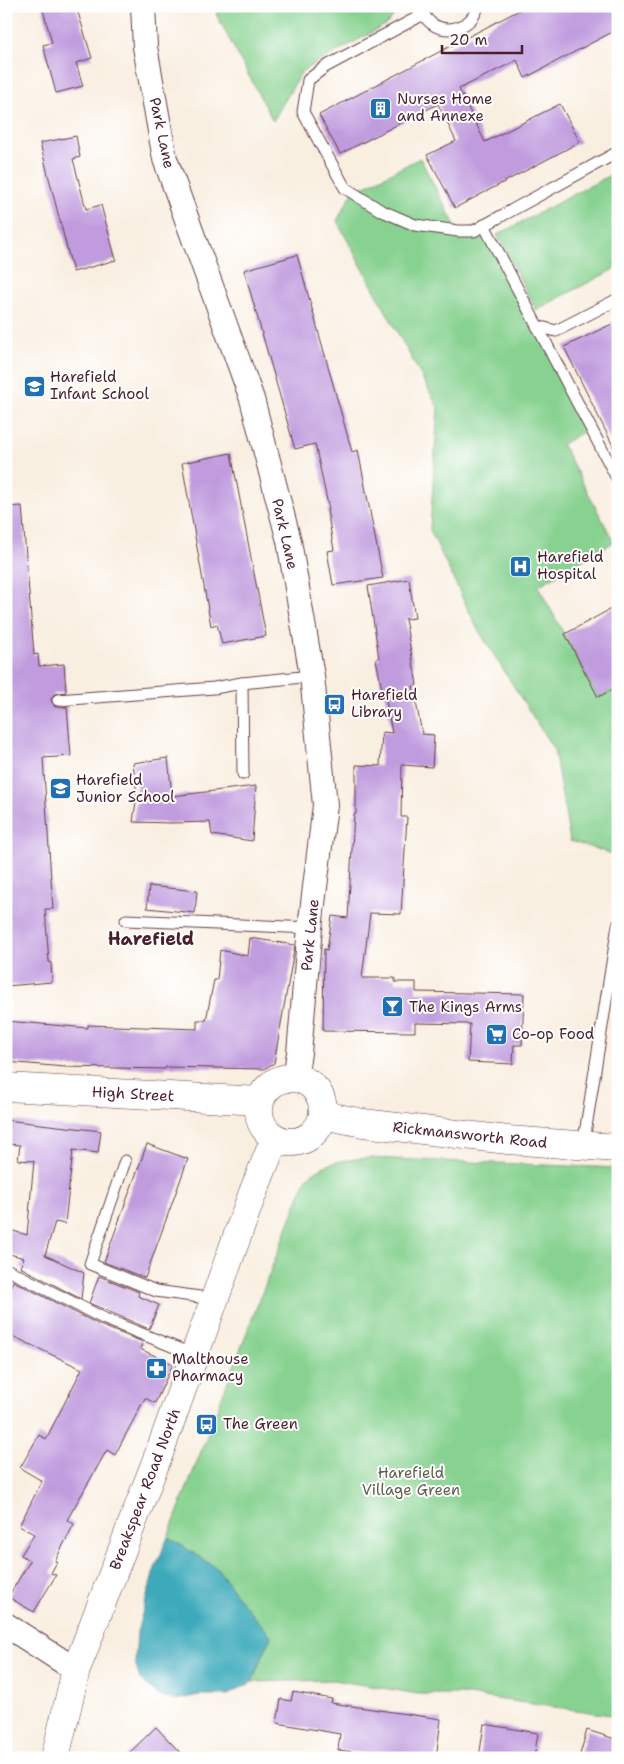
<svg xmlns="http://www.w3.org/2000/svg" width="624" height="1764" font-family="'Shantell Sans',sans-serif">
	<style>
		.green { fill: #87d290; stroke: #68785e }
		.water { fill: #3daabb; stroke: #446473 }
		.building { fill: #c09bde }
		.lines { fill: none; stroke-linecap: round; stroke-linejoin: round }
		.service-casing { stroke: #643e46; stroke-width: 13 }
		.minor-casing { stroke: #643e46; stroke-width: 26 }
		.tertiary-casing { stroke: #643e46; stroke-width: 29 }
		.service { stroke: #fff; stroke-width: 11 }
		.minor { stroke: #fff; stroke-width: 24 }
		.tertiary { stroke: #fff; stroke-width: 28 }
		.labels { text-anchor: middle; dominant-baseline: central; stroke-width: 4; stroke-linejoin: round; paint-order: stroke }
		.poi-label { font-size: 15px; fill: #4a1f2b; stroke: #fff; text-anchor: start }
		.street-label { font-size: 15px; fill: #4a1f2b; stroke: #fff }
		.park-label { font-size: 15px; fill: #5f5e4e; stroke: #fff }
		.quarter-label { font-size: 18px; font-weight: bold; fill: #4a1f2b; stroke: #fff }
	</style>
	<rect width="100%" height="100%" fill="#fff"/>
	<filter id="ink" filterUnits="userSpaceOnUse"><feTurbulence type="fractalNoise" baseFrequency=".02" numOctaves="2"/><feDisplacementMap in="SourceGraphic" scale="10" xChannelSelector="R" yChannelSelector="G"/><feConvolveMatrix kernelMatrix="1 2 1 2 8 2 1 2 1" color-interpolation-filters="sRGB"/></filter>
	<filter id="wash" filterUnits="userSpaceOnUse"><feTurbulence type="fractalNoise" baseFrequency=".0096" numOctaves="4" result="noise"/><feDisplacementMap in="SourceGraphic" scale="20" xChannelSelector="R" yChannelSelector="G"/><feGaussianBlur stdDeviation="1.12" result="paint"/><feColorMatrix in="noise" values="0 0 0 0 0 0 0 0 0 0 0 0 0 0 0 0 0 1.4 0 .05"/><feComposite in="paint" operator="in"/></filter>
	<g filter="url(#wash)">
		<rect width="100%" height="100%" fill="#f9efe1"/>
		<!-- green -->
		<g class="green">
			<path d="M216,6H401L387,24L302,71L273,121L217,16Z"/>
			<path d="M420,158L458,231L484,225L590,428L562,444L614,542L538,586L598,697L618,687V839L612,854L570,841L554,750L477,628L430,530L438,407L337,221L352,193Z"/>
			<path d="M618,171V267L536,310L497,235Z"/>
			<path d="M369,1158L618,1168V1716L461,1694H418L334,1680L252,1682L271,1636L238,1597L218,1569L168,1537L306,1179C324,1161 345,1160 369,1158Z"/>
		</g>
		<!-- water -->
		<path class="water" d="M168,1537L218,1569L238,1597L271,1636L252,1682L228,1695H199L176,1700L159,1696L140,1680L135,1662L137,1632L154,1571Z"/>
		<g id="blocks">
			<!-- building -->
			<g class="building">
				<path d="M42,6H76L92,58L76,63L83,86L56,93L43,45L52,43Z"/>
				<path d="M527,6H618V29L525,78L517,60L459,89L485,142L560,104L580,142L455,208L427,155L456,141L438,104L340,154L319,115Z"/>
				<path d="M76,136L80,157L73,159L86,209L101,205L116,260L73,272L40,143Z"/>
				<path d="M297,255L352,452L358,450L383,578L333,585L327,551L334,550L327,510H329L315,444L295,449L244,270Z"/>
				<path d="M618,321V456L564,347Z"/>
				<path d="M231,453L266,636L222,644L217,624L211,626L182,463Z"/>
				<path d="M22,506L34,655L38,654L39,666L64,664L66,692L54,694L51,700L55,707H67L71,756L43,758L53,909H45L49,962H51L52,982L6,986V507Z"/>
				<path d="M409,579L415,618L405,619L417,685L413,686L422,734L434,735L432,767L402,765L401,817H407L401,914L370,913L362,978H395V982H416V992L524,994L522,1045H514L513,1064L468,1062L470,1024L415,1023V1032L323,1031L324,949L327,950L332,916L348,918L354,814H356V765L380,766L382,732L392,733L384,690H382L376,659L379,658L368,586Z"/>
				<path d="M618,605V687L598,697L565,634Z"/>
				<path d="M168,758L172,796L256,786L252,841L212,835L210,822L172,823L133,822L137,795L133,763Z"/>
				<path d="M149,886L197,891L195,913L147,908Z"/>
				<path d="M250,938L295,945L274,1063L264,1069L166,1067L165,1069L65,1067L6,1062V1021L88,1028V1025L197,1029V1020H206L214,980H217L220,950L248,956Z"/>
				<path d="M6,1120L101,1131L98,1153L73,1150L65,1224L55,1222L45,1255L84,1273L81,1299L20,1267L24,1258L6,1253V1229L27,1235L34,1161L18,1160L20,1145L6,1144Z"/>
				<path d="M147,1144L188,1159L145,1278L104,1262Z"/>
				<path d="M99,1276L139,1292L138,1296L159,1305L149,1329L89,1303Z"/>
				<path d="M13,1281L102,1326L143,1342L140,1349L173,1364L155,1403L145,1398L115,1455L107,1450L67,1520L74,1524L55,1561L57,1562L51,1573L56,1575L34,1612L8,1597L30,1561L21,1555L34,1534L19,1526L42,1481L20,1468L39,1435L46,1439L82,1369L6,1333V1296Z"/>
				<path d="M293,1692L332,1699L331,1703L441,1719L436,1758H400L338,1750L340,1734L277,1723L281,1699L291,1701Z"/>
				<path d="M484,1724L538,1733L534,1758H479Z"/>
				<path d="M156,1727L185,1758H124Z"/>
				<path d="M587,1730L618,1740V1758H579Z"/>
			</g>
		</g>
	</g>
	<g filter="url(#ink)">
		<use href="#blocks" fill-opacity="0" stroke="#643e46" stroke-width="1"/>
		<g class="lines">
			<defs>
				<g id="service">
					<path d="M421,6C427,37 470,36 478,6"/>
					<path d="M424,14L325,67L308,80L303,112L345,188L380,210L415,225L458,231H474L618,152"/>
					<path d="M484,225L618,480"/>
					<path d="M537,326L556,331L618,299"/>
					<path d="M242,683L243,774"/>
					<path d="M58,700L214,688L242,683L312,676"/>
					<path d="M126,920L310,928"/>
					<path d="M583,1146L618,925"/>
					<path d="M125,1161L90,1264L156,1291L214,1299"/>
					<path d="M6,1269L105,1319L194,1355"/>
				</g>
				<g id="minor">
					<path d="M143,6L145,47L165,159L252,399L289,541L312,676L325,805L310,928L299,1053L295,1077"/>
					<path d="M6,1625L76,1670"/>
				</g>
				<g id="tertiary">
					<circle cx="291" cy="1110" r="32"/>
					<path d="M6,1087L260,1101"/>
					<path d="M323,1115L363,1123L508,1140L618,1148"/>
					<path d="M55,1758L76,1670L160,1451L252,1195L275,1138"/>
				</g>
			</defs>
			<!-- service casing -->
			<use href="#service" class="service-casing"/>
			<!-- minor casing -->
			<use href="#minor" class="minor-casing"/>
			<!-- tertiary casing -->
			<use href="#tertiary" class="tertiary-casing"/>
			<!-- service -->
			<use href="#service" class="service"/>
			<!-- minor -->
			<use href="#minor" class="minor"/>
			<!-- tertiary -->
			<use href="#tertiary" class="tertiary"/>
		</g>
	</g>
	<!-- icons -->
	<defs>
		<symbol id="building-square" viewBox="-11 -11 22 22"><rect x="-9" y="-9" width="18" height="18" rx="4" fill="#1f6fb2" stroke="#fff"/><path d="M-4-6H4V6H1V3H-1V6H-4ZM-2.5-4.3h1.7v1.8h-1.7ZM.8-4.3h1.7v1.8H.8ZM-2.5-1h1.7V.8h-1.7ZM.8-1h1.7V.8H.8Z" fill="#fff"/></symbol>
		<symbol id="school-square" viewBox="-11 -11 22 22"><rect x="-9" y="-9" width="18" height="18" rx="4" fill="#1f6fb2" stroke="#fff"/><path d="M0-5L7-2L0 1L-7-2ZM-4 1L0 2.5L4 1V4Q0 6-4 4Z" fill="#fff"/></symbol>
		<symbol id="hospital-square" viewBox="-11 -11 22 22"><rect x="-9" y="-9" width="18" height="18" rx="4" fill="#1f6fb2" stroke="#fff"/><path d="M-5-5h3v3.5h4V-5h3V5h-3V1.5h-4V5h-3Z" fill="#fff"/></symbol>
		<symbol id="bus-square" viewBox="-11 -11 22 22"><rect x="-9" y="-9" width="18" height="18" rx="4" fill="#1f6fb2" stroke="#fff"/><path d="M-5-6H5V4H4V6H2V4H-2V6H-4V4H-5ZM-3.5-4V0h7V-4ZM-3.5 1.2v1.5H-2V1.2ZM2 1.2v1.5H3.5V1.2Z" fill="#fff"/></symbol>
		<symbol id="bar-square" viewBox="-11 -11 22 22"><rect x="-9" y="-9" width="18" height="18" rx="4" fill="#1f6fb2" stroke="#fff"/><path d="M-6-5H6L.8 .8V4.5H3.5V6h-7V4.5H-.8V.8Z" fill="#fff"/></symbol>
		<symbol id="supermarket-square" viewBox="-11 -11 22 22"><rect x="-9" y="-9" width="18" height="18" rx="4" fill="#1f6fb2" stroke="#fff"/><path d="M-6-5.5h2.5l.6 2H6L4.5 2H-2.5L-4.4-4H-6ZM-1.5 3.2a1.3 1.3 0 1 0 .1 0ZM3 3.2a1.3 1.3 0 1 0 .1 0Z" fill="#fff"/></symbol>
		<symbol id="pharmacy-square" viewBox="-11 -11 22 22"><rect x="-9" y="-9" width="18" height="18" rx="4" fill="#1f6fb2" stroke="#fff"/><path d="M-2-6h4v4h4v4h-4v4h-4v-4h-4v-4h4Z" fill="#fff"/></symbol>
	</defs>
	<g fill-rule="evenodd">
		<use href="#building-square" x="368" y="96" width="25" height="25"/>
		<use href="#school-square" x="22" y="374" width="25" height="25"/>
		<use href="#hospital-square" x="508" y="554" width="25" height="25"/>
		<use href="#bus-square" x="322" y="692" width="25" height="25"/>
		<use href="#school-square" x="48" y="776" width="25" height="25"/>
		<use href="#bar-square" x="380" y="994" width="25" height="25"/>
		<use href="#supermarket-square" x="484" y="1022" width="25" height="25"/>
		<use href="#pharmacy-square" x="144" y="1356" width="25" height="25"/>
		<use href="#bus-square" x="194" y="1412" width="25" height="25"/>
	</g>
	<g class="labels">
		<!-- poi labels -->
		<g class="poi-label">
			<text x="397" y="99">Nurses Home<tspan x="397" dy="17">and Annexe</tspan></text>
			<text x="50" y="377">Harefield<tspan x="50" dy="17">Infant School</tspan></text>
			<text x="537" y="557">Harefield<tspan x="537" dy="17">Hospital</tspan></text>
			<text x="351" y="695">Harefield<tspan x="351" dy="17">Library</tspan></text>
			<text x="76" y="780">Harefield<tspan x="76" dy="17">Junior School</tspan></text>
			<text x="409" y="1007">The Kings Arms</text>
			<text x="512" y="1034">Co-op Food</text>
			<text x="172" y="1359">Malthouse<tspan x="172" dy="17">Pharmacy</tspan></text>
			<text x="223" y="1424">The Green</text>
		</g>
		<!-- street labels -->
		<g class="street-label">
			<text transform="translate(162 133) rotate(78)">Park Lane</text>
			<text transform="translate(285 534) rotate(77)">Park Lane</text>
			<text transform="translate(310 935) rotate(-84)">Park Lane</text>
			<text transform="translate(133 1094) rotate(3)">High Street</text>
			<text transform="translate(470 1135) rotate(6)">Rickmansworth Road</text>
			<text transform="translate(145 1489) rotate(-69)">Breakspear Road North</text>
		</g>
		<!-- park labels -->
		<g class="park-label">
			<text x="411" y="1473">Harefield<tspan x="411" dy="17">Village Green</tspan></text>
		</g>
		<!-- quarter labels -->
		<g class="quarter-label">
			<text x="151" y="939">Harefield</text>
		</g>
	</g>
	<!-- margin -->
	<rect width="624" height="1764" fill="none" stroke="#fff" stroke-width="25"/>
	<!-- scale -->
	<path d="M442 45v8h80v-8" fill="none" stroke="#4a1f2b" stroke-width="2.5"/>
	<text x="449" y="45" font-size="15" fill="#4a1f2b" stroke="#ffffff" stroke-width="4" paint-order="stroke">20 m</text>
</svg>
